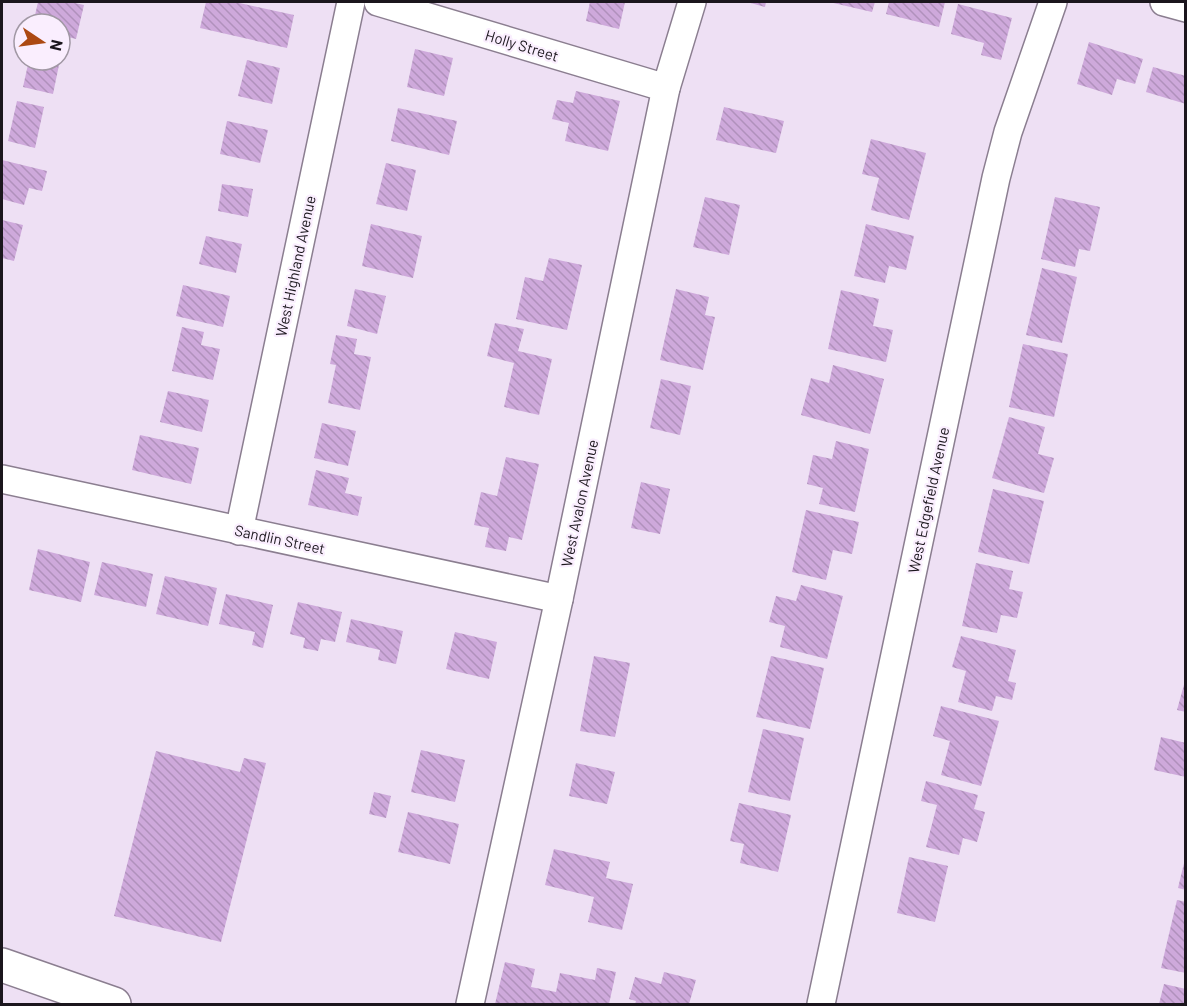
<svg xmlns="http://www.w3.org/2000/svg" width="1187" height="1006" font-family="Barlow,sans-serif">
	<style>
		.building { fill: url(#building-back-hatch) }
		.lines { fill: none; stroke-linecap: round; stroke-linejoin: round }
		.minor-casing { stroke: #8b7e90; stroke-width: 30 }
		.tertiary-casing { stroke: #8b7e90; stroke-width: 36 }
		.minor { stroke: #fff; stroke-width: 27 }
		.tertiary { stroke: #fff; stroke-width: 33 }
		.labels { text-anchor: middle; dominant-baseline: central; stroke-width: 4.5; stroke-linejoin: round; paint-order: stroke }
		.street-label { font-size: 15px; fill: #1b161d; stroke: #faeefe }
	</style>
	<defs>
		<pattern id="building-back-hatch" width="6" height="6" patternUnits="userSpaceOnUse" patternTransform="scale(1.5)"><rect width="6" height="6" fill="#cea9db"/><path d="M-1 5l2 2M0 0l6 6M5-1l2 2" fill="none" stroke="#b091bc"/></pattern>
	</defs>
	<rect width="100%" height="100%" fill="#eee0f4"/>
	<!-- building -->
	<g class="building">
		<path d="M38,2H70L84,5L76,39L60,35V24H33Z"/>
		<path d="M206,2H235L294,15L287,48L200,28Z"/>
		<path d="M590,2H625L619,29L586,21Z"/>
		<path d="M747,2H766L765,7Z"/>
		<path d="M829,2H875L872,12Z"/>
		<path d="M889,2H945L939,27L886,14Z"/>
		<path d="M958,4L1012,18L1001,60L981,55L984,43L951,34Z"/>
		<path d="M1089,42L1143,59L1135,84L1117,79L1112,95L1077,84Z"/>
		<path d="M415,49L453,58L444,96L407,87Z"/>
		<path d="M29,60H60L53,94L23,87Z"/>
		<path d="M247,60L280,68L272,104L238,96Z"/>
		<path d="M1153,67L1186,76V104L1146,92Z"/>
		<path d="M576,91L620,101L608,151L565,141L569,123L552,119L557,100L573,103Z"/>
		<path d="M17,101L44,107L35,148L8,141Z"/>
		<path d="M724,107L784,121L776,153L716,140Z"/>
		<path d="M398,108L457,121L449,155L391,141Z"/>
		<path d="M227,121L268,130L260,163L220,154Z"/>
		<path d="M871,139L926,153L909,220L871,210L879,178L862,174Z"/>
		<path d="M2,160L47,171L42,191L29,188L24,205L2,199Z"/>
		<path d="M386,163L416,170L407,211L376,204Z"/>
		<path d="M222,184L253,189L248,217L218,211Z"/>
		<path d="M705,197L740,205L729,255L693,247Z"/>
		<path d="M1055,197L1100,207L1090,251L1079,249L1075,267L1041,259Z"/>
		<path d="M2,220L23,225L14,261L2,258Z"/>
		<path d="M371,224L422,236L413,278L362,266Z"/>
		<path d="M866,224L914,236L906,270L889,266L885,283L854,276Z"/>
		<path d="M206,236L242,244L236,273L199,264Z"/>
		<path d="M549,258L582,265L567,330L516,319L525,277L543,281Z"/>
		<path d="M1042,268L1077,277L1062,343L1026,335Z"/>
		<path d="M183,285L230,296L223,327L176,316Z"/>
		<path d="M355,289L386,296L377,334L347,326Z"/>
		<path d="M676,289L709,297L705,315L715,317L703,370L660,360Z"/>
		<path d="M841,290L879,299L873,326L893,330L886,362L828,349Z"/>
		<path d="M495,323L524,329L518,351L552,359L539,415L504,407L514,363L487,356Z"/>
		<path d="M182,327L204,332L201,345L220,349L213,380L172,371Z"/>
		<path d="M336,335L357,339L354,354L371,357L360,410L328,403L336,365L330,364Z"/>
		<path d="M1023,344L1068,354L1054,417L1009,407Z"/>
		<path d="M833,365L884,379L870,434L801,415L811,378L829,383Z"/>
		<path d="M661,379L691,386L680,435L650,428Z"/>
		<path d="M168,391L209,400L202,432L160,422Z"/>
		<path d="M1009,417L1045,427L1038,454L1054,458L1044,493L992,478Z"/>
		<path d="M322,423L356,431L348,466L314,458Z"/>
		<path d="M140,435L199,448L191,484L132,470Z"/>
		<path d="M836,441L869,449L855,512L819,504L823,488L807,484L813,455L832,459Z"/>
		<path d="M506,457L539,464L522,540L509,537L506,551L485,547L489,528L474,525L481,492L497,496Z"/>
		<path d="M316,470L349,478L345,493L362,497L358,516L308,505Z"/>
		<path d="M641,482L670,489L660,534L631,528Z"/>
		<path d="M993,489L1044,501L1029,564L978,552Z"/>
		<path d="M806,510L859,522L852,554L833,550L826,580L792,572Z"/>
		<path d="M38,549L90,562L81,602L29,590Z"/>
		<path d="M102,562L153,574L146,607L94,595Z"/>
		<path d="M976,563L1013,571L1009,589L1023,592L1017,618L1001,615L997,633L962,626Z"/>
		<path d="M165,576L217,588L208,626L156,614Z"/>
		<path d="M801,585L843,596L827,659L780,647L785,626L769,622L776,596L796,601Z"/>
		<path d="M226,594L273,605L263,648L252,645L255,632L219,624Z"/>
		<path d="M298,602L342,612L335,642L321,639L318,651L303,648L305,638L290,634Z"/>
		<path d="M351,619L403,631L396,664L378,660L380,650L346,642Z"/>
		<path d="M455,632L497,642L489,679L446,669Z"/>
		<path d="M961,636L1016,650L1008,681L1016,683L1012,700L996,696L992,711L958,702L966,671L952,667Z"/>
		<path d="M594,656L630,663L615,737L580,731Z"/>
		<path d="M771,656L824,668L810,729L756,717Z"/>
		<path d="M1185,681L1186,682V712L1177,710Z"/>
		<path d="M941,706L999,721L981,786L941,775L950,741L933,736Z"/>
		<path d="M763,729L804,738L790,801L748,792Z"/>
		<path d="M1161,737L1186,743V777L1154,770Z"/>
		<path d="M421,750L465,760L455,802L411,792Z"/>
		<path d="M156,751L240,772L244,758L266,763L221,942L114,916Z"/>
		<path d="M576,763L615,772L607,804L569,796Z"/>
		<path d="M926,781L978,795L974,809L985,812L977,842L963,838L959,855L926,847L937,805L921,801Z"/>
		<path d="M374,792L391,796L386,818L369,814Z"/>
		<path d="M739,803L791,815L778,872L740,863L744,844L730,841Z"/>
		<path d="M408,812L459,824L450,864L398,852Z"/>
		<path d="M554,849L610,862L606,878L633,884L622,930L588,922L594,897L545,885Z"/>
		<path d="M909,857L948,866L935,922L897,913Z"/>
		<path d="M1185,859H1186V890L1178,888Z"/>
		<path d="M1177,900L1186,902V973L1161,968Z"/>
		<path d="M505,962L535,969L531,987L556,992L560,973L595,980L597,968L616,972L609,1004H495Z"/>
		<path d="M664,972L696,980L689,1004H635L636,1001L629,999L635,977L661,984Z"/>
		<path d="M1164,984L1186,989V1004H1159Z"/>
	</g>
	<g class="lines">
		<defs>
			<g id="minor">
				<path d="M378,2L666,88"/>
				<path d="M1164,2L1186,8"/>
				<path d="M2,479L559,599"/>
				<path d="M239,531L351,2"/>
				<path d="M470,1004L559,599L666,88L692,2"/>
				<path d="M821,1004L996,178L1008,132L1053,2"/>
			</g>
			<path id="tertiary" d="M2,965L114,1004"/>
		</defs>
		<!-- minor casing -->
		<use href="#minor" class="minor-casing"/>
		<!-- tertiary casing -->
		<use href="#tertiary" class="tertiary-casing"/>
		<!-- minor -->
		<use href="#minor" class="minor"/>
		<!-- tertiary -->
		<use href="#tertiary" class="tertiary"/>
	</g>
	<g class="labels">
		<!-- street labels -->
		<g class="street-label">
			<text transform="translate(522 45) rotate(17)">Holly Street</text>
			<text transform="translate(295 266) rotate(-78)">West Highland Avenue</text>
			<text transform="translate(928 500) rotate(-78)">West Edgefield Avenue</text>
			<text transform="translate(579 503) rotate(-78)">West Avalon Avenue</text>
			<text transform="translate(280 539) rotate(12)">Sandlin Street</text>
		</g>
	</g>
	<!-- border -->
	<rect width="1187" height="1006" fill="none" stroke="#1b161d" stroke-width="6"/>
	<!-- north arrow -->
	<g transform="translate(42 42) rotate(103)"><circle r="28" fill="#faeefe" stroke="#a198a4" stroke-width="1.5"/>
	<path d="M0-4.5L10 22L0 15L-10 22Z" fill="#ac4913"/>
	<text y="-9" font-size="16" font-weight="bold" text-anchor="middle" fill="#1b161d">N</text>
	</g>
</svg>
